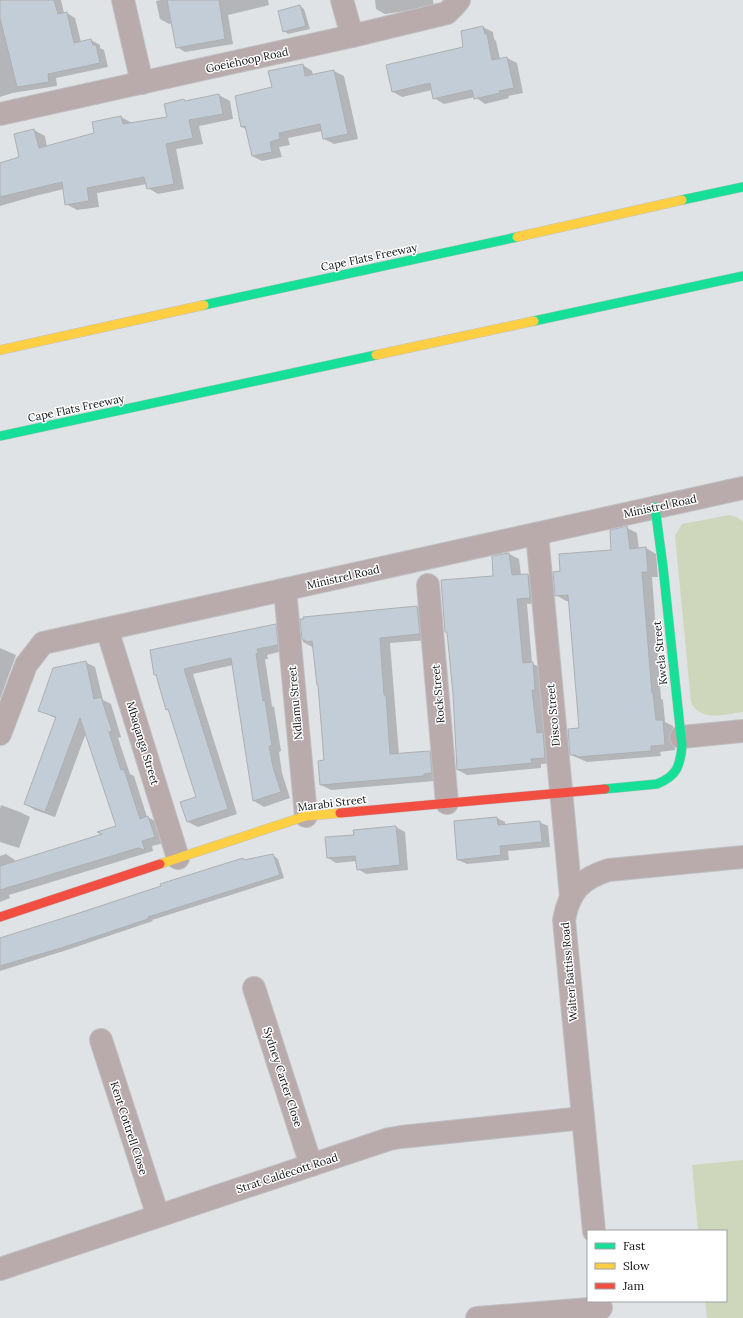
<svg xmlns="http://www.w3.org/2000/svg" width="743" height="1318" font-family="Lora,serif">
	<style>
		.green { fill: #ced7bb }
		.shadow { fill: #0003 }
		.building { fill: #c3cdd7; stroke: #adb0b2 }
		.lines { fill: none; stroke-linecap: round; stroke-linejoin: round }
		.street-casing { stroke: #bfc1c3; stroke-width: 24 }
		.fast-casing { stroke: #bfc1c3; stroke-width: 10 }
		.slow-casing { stroke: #bfc1c3; stroke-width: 10 }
		.jam-casing { stroke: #bfc1c3; stroke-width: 10 }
		.street { stroke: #b9aaac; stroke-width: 22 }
		.fast { stroke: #16e098; stroke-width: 9 }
		.slow { stroke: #ffcf43; stroke-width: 9 }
		.jam { stroke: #f24e42; stroke-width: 9 }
		.labels { text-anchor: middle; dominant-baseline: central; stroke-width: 3; stroke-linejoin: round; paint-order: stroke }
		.street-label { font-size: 11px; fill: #0f1113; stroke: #fff }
	</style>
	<rect width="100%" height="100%" fill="#e0e3e6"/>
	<!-- green -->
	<g class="green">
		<path d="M729,515L737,517L743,522V712C724,714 701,723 691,702L675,536L682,524Z"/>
		<path d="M743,1160V1318H707L705,1301H726V1231H698L692,1165Z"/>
	</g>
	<!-- shadow -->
	<g class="shadow">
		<path d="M0,0H61L64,13H67L75,18L81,42L91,40L100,45V48L104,50L108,67L56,78L57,86L12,93L0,97Z"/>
		<path d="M161,0H268L269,5L228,15L233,44L185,52L177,47L172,23L169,24L160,19L156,1Z"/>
		<path d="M375,0H433L434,7L385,14L376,9Z"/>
		<path d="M300,6L304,9L310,29L288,34L284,31Z"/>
		<path d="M483,27L493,32L494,39L496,41L500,59L507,58L517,63L523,93L508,96L509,98L485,104L475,97L444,104L434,98L432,90L402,97L393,92L464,48Z"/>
		<path d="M303,65L312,71L313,75L334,71L344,76L358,139L334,144L324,139L322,131L288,138L290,145L279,147L282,157L262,161L252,156L247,130L242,127L273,88Z"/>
		<path d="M219,95L230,101L233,119L199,126L203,144L176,149L184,189L158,194L148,188L147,184L97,193L99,207L77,210L66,204L64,189L35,196L0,206V164L21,158L15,134L34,130L45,136L47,147L95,134L121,117L132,123L169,117L184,100L187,102Z"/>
		<path d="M627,528L637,533L639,549L646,548L656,554L658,577H652L661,699L663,700L665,722L673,726L675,750L660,752L661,756L587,762L571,755L580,729L569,601H566L556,595L561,572L612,551Z"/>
		<path d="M509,554L519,559L521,575H528L538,581L540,603L527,604L532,663L542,669L555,763L541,764V768L467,775L458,770L454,694L448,633L446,631L494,577L493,557Z"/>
		<path d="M417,607L427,613L429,640L390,643L399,755L430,752L440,757L441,778L433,779L434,781L331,790L321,785L325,761L319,685L314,648L303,642L301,620Z"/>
		<path d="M275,625L285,631L287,650L267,655L268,659H265L272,706L274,707L281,751L279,752L282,773L290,798L264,807L254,801L233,665L193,674L237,814L198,827L188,822L197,797L158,676L155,675Z"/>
		<path d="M0,648L16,655L0,699Z"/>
		<path d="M85,662L95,667L103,700L111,704L121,737L118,738L130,774L134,776L147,817H148L158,823L164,843L152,846L153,851L9,895L10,898L0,902V856L6,854L15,860L14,863L104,835L118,827L86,733L55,817L35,810L25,804L57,719L39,710Z"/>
		<path d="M1,805L20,812L30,817L19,848L0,842V809Z"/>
		<path d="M497,818L505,822V825L539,822L548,826L550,847L508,851L509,860L467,864L458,860Z"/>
		<path d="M396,827L405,832L408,870L366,874L358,869L357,861L336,863L328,858L355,836L354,831Z"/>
		<path d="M274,856L278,859L284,878L152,920L153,921L67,950L0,971V940L243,859L246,861Z"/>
	</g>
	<!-- building -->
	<g class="building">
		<path d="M0,0H54L58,14L67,12L74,43L91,39L93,45H96L100,63L48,74L49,82L17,87L0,18Z"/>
		<path d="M167,0H219L225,39L176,48Z"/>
		<path d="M300,5L306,26L283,32L278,11Z"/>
		<path d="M483,26L485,34H487L492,60L507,57L514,88L499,91L500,93L474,99L472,90L433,99L430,83L392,92L386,65L463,47L461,31Z"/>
		<path d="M303,64L305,76L334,70L348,134L323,139L320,124L279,133L280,139L270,142L272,152L252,156L245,126L241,127L235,96L272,87L268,71Z"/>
		<path d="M219,94L223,114L189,120L193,138L166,144L174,184L147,189L144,177L87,188L89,201L65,205L62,182L0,197V163L19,157L14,134L34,129L39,148L94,133L92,122L121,116L123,124L167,117L164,104L184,99L185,101Z"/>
		<path d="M627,526L630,549L646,547L648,572H642L652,693H653L656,720H663L665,745L651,746V751L577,757L576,755H570L568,729L579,728L568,595L555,596L553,572L560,571L559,554L611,550L610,530Z"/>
		<path d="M509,553L512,575L528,574L530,598L517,599L523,663L533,662L535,690H532L537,733L543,732L545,758L531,759L532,763L457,770L453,694L447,632H445L441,580L493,576L492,556Z"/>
		<path d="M417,606L420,634L380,638L384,695H386L390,754L430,751L432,773L424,774V776L320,785L318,761L324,760L318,685H317L312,641L306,642L305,640H302L300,619H304L303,617Z"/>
		<path d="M276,624L278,645L257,649L258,653L256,654L263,701L265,700L272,746H269L273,767L281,792L253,801L231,658L184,669L228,809L187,822L180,802L196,797L168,709L166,710L156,675H154L150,650Z"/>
		<path d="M86,661L94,699L101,697L112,731L109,732L121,770L124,769L140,819L148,816L155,837L142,841L145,850L138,848L0,890V866L102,834L97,832L116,826L80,718L45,812L24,804L56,717L38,711L53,668Z"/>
		<path d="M497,817L498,825L540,821L542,842L500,846L501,855L457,860L454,821Z"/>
		<path d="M396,826L400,865L357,870L355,856L327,858L325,837L354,835L353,830Z"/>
		<path d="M273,854L280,875L148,917V919L61,948L0,966V938L73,915L161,886L160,884L243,858L244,860Z"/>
	</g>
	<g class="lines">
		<defs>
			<g id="street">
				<path d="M123,0L142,83"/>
				<path d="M342,0L352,36"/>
				<path d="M0,114L352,36L447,13L455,5L459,0"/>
				<path d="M537,534L571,897"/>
				<path d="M428,585L447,803"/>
				<path d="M285,590L306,816"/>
				<path d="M107,629L178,858"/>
				<path d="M0,734L26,665L43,643L743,488"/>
				<path d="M681,737L743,731"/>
				<path d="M254,988L311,1165"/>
				<path d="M101,1040L158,1216"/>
				<path d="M594,1231L564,920C569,892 581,878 609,870L743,857"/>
				<path d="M0,1269L389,1139L401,1137L583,1118"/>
				<path d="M477,1318L601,1308"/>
			</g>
			<g id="fast">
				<path d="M682,200L743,187"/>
				<path d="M204,305L517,237"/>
				<path d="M534,321L743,276"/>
				<path d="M0,436L376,355"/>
				<path d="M605,789L657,784C677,776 680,766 682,746L663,567L655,507"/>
			</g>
			<g id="slow">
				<path d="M517,237L682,200"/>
				<path d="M0,350L204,305"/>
				<path d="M376,355L534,321"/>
				<path d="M160,864L306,816L340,813"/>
			</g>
			<g id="jam">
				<path d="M340,813L605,789"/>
				<path d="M0,917L160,864"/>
			</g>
		</defs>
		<!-- street casing -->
		<use href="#street" class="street-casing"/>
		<!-- fast casing -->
		<use href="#fast" class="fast-casing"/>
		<!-- slow casing -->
		<use href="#slow" class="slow-casing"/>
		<!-- jam casing -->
		<use href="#jam" class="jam-casing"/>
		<!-- street -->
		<use href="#street" class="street"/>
		<!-- fast -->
		<use href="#fast" class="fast"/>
		<!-- slow -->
		<use href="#slow" class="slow"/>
		<!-- jam -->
		<use href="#jam" class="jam"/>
	</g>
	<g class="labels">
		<!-- street labels -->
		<g class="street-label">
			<text transform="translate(247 60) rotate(-12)">Goeiehoop Road</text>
			<text transform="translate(369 257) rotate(-12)">Cape Flats Freeway</text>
			<text transform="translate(76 408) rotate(-12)">Cape Flats Freeway</text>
			<text transform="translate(660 506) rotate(-12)">Ministrel Road</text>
			<text transform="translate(343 577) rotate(-13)">Ministrel Road</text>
			<text transform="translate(660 653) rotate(-96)">Kwela Street</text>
			<text transform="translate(438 694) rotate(-95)">Rock Street</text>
			<text transform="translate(295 703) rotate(-95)">Ndlamu Street</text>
			<text transform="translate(553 715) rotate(-95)">Disco Street</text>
			<text transform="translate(143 743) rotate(73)">Mbaqanga Street</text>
			<text transform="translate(332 803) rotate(-7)">Marabi Street</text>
			<text transform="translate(569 972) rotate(-95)">Walter Battiss Road</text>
			<text transform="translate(283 1077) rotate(72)">Sydney Carter Close</text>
			<text transform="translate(129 1128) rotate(72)">Kent Cottrell Close</text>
			<text transform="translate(287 1173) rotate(-18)">Strat Caldecott Road</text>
		</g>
	</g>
	<!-- legend -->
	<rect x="587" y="1230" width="140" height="72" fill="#ffffff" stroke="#9fa0a1"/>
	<rect x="595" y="1243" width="20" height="6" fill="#16e098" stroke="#9fa0a1"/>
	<text x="623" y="1250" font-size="12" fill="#0f1113">Fast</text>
	<rect x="595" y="1263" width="20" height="6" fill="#ffcf43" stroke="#9fa0a1"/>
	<text x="623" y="1270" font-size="12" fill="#0f1113">Slow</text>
	<rect x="595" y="1283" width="20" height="6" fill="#f24e42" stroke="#9fa0a1"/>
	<text x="623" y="1290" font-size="12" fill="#0f1113">Jam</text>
</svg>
